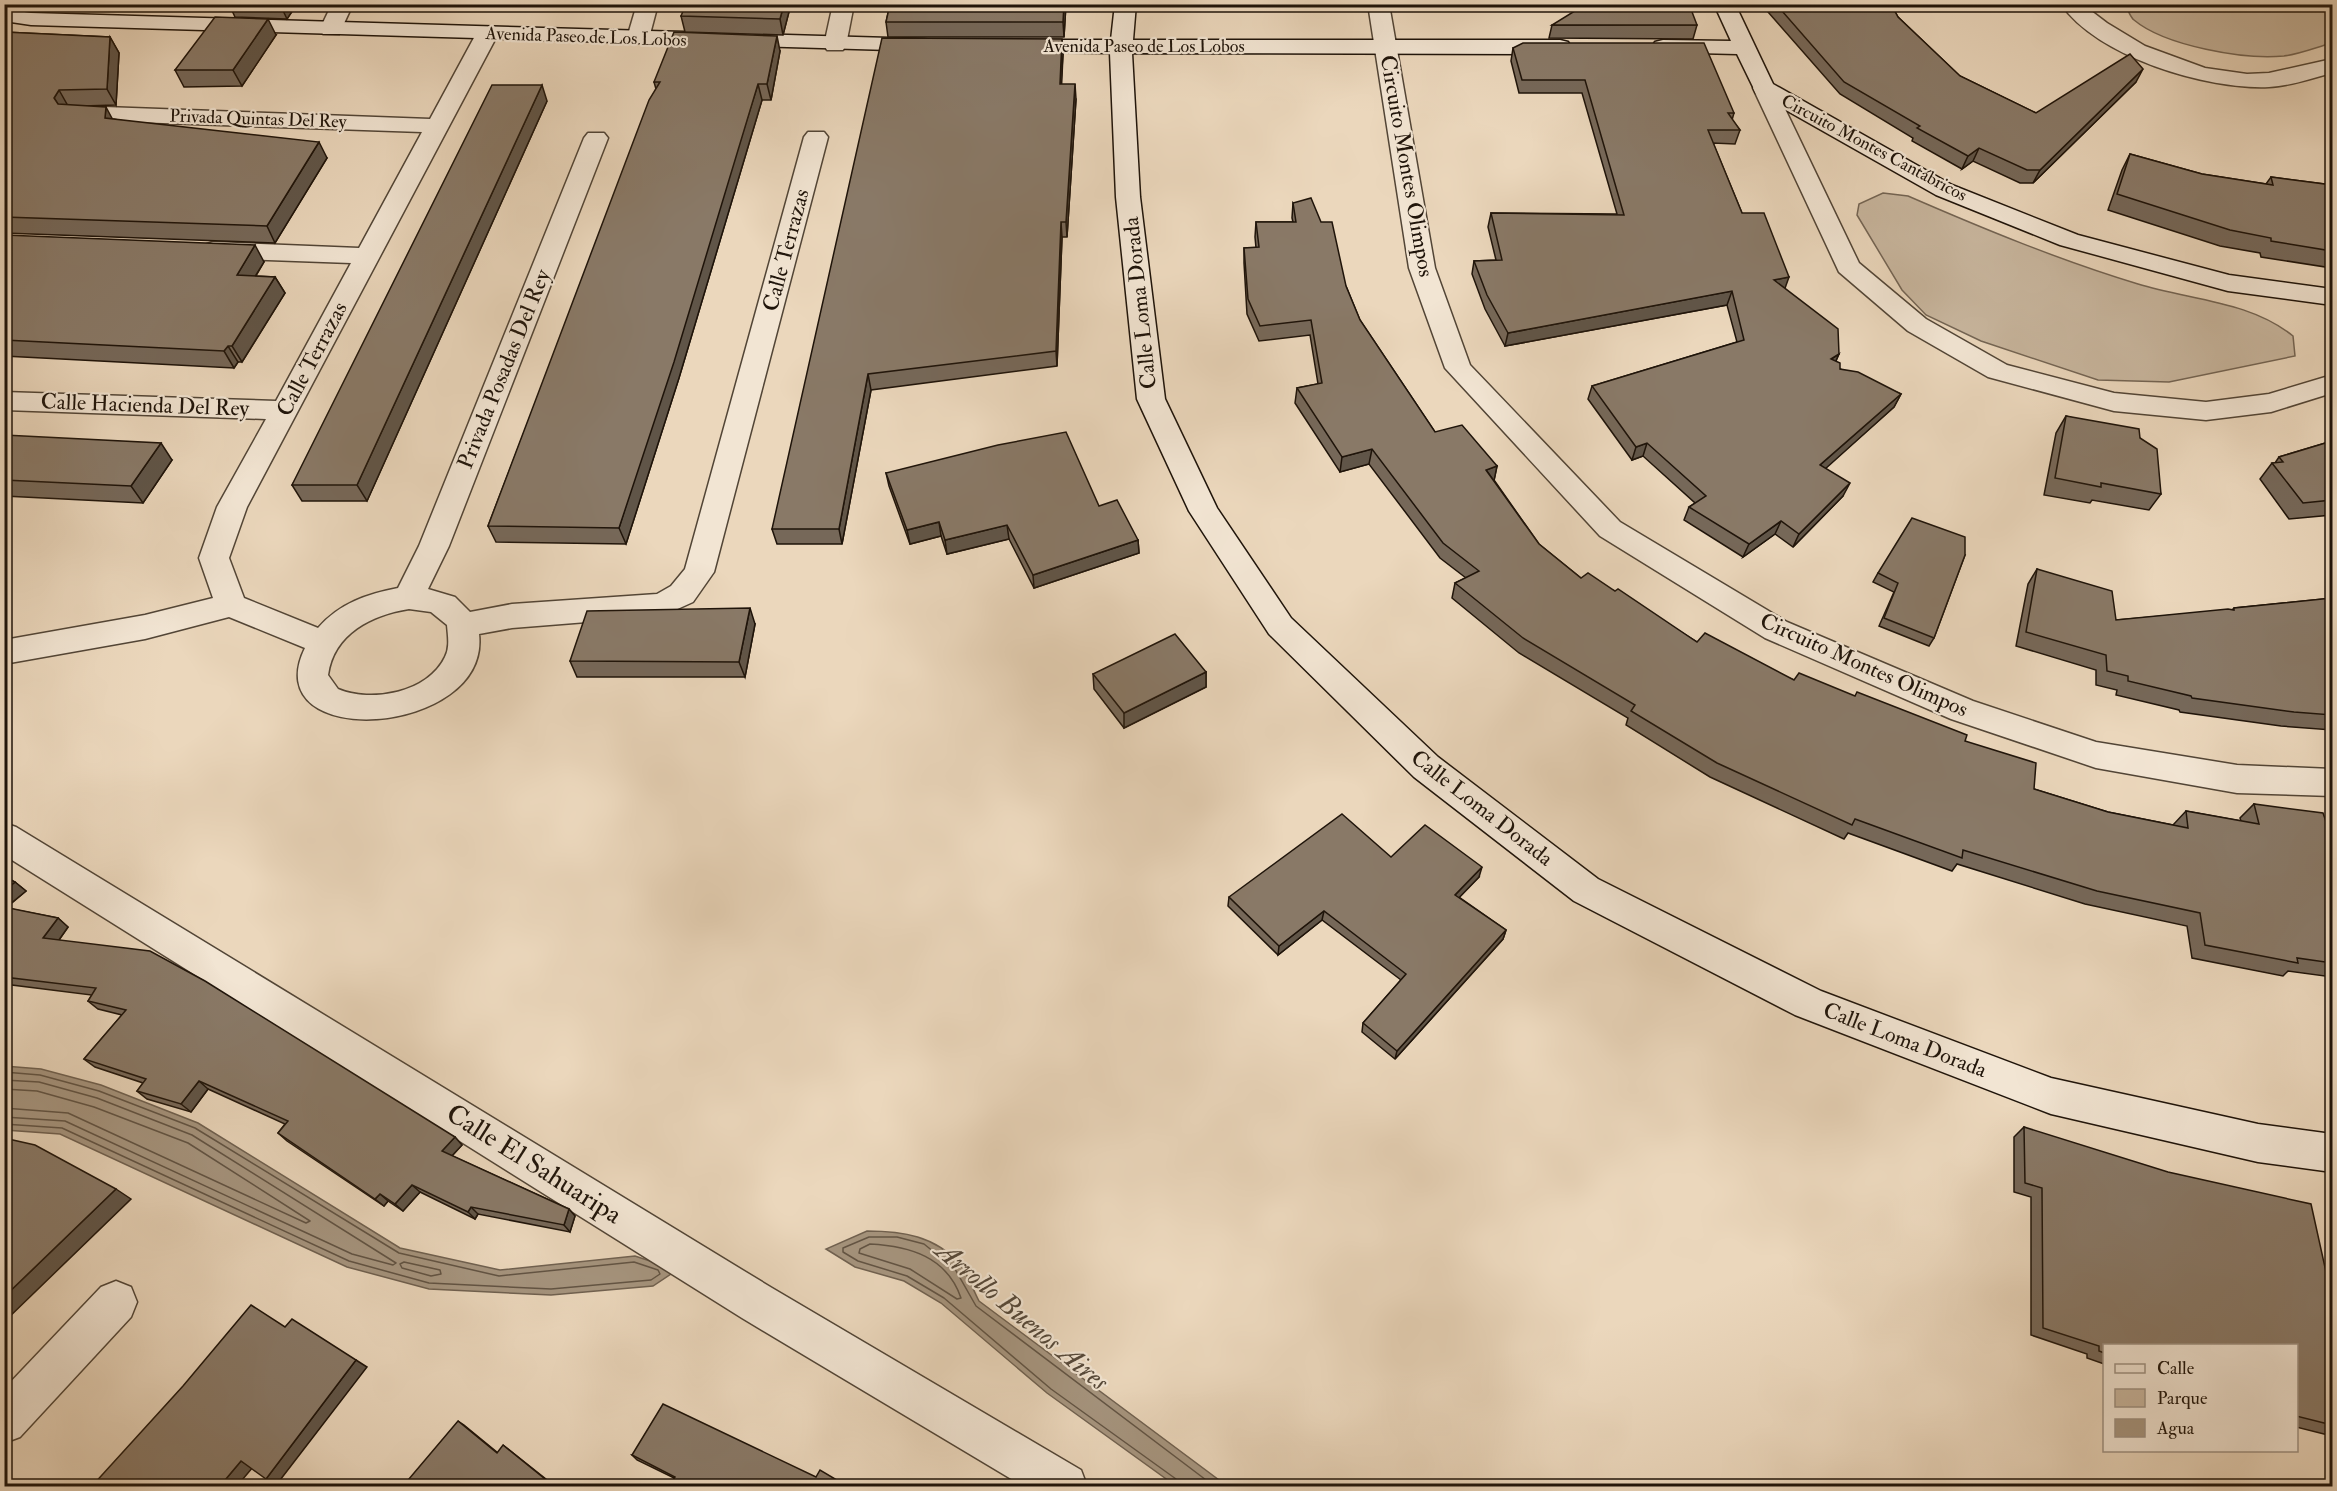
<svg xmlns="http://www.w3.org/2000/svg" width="2337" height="1491" font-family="'IM FELL Double Pica',serif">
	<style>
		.green { fill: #c8b69e; stroke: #746554; stroke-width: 1.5 }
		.water { fill: #a6957f; stroke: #706150; stroke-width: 1.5 }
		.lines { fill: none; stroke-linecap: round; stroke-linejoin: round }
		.shore { stroke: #625444; stroke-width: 1.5 }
		.street-casing { stroke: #524536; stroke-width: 3 }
		.secondary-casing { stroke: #1f140a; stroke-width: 3 }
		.street { fill: #f2e5d3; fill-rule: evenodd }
		.secondary { fill: #f2e5d3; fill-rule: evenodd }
		.wall { fill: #766859; stroke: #1f140a; stroke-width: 1.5 }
		.shaded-wall { fill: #605548; stroke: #1f140a; stroke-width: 1.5 }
		.building { fill: #897967; stroke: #1f140a; stroke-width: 1.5 }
		.labels { text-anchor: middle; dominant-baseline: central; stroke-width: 4.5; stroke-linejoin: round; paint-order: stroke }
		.far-street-label { font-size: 18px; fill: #1f140a; stroke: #f2e5d3 }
		.street-label { font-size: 22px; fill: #1f140a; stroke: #f2e5d3 }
		.near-street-label { font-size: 27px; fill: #1f140a; stroke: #f2e5d3 }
		.near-water-label { font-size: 28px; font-style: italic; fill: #554839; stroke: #f2e5d3 }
	</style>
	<rect width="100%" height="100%" fill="#ebd7bc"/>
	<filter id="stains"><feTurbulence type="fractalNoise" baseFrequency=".00333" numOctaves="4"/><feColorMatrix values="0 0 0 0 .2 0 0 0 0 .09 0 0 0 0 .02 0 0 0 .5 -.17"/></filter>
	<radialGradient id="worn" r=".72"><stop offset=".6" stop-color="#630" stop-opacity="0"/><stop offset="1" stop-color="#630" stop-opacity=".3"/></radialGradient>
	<!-- green -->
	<g class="green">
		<path d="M2125,5H2332V43C2317,47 2300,54 2284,56C2245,60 2165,46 2134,20C2130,17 2128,9 2125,5Z"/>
		<path d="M1883,193L1908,196C1984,229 2059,260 2138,284C2190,300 2250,301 2293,336L2295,356L2169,382L2098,380L1981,341L1926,315L1902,290L1857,215L1859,204Z"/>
	</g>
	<!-- water -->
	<g class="water">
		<path d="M4,1066L41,1069L101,1085L198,1123L400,1248L500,1270L635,1256L677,1270L653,1286L551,1295L429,1289L347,1267L60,1134L5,1130Z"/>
		<path d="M867,1231C903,1231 935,1236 960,1264C968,1274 973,1290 979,1301L1227,1486H1176L1047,1393L941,1303L904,1281L855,1267L826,1249Z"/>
	</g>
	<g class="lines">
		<!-- shore -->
		<g class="shore">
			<path d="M4,1072L40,1075L99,1091L195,1128L399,1253L499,1276L634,1262L658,1270L660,1274L651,1280L551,1289L429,1283L349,1261L62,1128L4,1124"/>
			<path d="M4,1080L39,1082L97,1098L192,1135L396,1263L393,1265L352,1254L65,1121L4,1117"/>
			<path d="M4,1089L37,1091L94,1107L188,1143L310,1221L306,1223L68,1113L4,1108"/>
			<path d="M870,1244C910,1246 947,1257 961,1298L957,1299L910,1269L859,1253L860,1249Z"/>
			<path d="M404,1262L440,1270L441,1274L431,1276L402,1268L400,1264Z"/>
			<path d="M1179,1486L1176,1479L1051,1389L944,1298L907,1276L858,1261L843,1252V1248L869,1237H897L924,1244L955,1269L976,1306L1214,1486"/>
		</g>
		<defs>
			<g id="street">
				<path d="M332,4H353L339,34H323L320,29Z"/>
				<path d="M637,4H658L649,38L646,43H630L627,38Z"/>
				<path d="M833,4H854L846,45L843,50H827L824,45Z"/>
				<path d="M1368,4H1389L1435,268L1470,365L1620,522L1787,622L1973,701L2096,742L2237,765L2332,769V796L2237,793L2096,768L1951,719L1765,638L1600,536L1445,368L1409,268Z"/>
				<path d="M2061,4H2082L2107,23L2145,46L2205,68L2247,74L2269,73L2332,59V73C2312,78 2291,86 2269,87C2208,90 2097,57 2061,4Z"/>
				<path d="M487,28L495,29L498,34L247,507L229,558L244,598L318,628C340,603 367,594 398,588L419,546L584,138L588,133H604L608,138L449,546L428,589L455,597L470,612L512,604L657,594L671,586L685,569L804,137L808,132H824L828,137L714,572L693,602L662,616L512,628L479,634C491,737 254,753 305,648L229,617L145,639L4,664V640L145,615L213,598L199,558L217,507L266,419L4,410V392L276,401L351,263L213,258L204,255L201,250L204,245L213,242L359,248L422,132L77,120L69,118L66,113L69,108L77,106L430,119L476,34L479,29ZM409,609L431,612L447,625C448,637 450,647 445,657C428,693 371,703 338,689L328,675C334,633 372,615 409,609Z"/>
				<path d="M1764,81L1772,83L1775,88L1859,263L1926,319L2007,365L2114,393L2206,402L2269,394L2332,375V393L2271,412L2206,420L2114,411L1988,377L1908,331L1839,272L1753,88L1756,83Z"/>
				<path d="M4,823L16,827L772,1288L1081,1470L1087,1486H1023L742,1318L4,855Z"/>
				<path d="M116,1281L131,1287L137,1302L131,1317L20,1437L4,1443V1389L101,1287Z"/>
			</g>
			<g id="secondary">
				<path d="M1115,4H1136L1133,40H1560L1568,42L1571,47L1568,52L1560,54L1132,53L1140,197L1165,399L1217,508L1291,618L1438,757L1598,879L1821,991L2051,1078L2258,1124L2332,1134V1172L2258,1162L2051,1114L1795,1015L1574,901L1414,777L1269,634L1189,511L1137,399L1116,197L1110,53L1018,52L1010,51L1007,46L1010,41L1018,40H1111Z"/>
				<path d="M1714,4H1735L1773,84L1952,185L2078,235L2229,275L2332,289V305L2228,291L2060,245L1936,195L1756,93L1737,54L1655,52L1652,47L1655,42L1663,40L1731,41Z"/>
				<path d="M4,9L31,13L924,39L932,40L935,45L932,50L924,51L31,25L4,21Z"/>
			</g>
		</defs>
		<!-- street casing -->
		<use href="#street" class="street-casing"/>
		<!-- secondary casing -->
		<use href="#secondary" class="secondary-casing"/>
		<!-- street -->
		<use href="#street" class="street"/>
		<!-- secondary -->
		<use href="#secondary" class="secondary"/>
	</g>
	<!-- wall -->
	<g class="wall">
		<path d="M229,4H297L287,19L235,17Z"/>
		<path d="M791,4L783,35L685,32L681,16Z"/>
		<path d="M890,4H1066L1064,37H888L886,22Z"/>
		<path d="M1761,4H1891L1898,17L1960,76L2036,113L2136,82L2033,183H2020L1973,161L1962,169L1912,141L1913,138L1840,94Z"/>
		<path d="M1552,25H1697L1693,39L1549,38Z"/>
		<path d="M4,32L110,37L119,53L116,105L82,106L113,119L327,158L275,243L4,233Z"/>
		<path d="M276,35L242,86L184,87L175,70Z"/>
		<path d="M1513,48L1734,113L1732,120L1740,130L1735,144L1713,143L1742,213L1785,289L1839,354L1836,361L1840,369L1901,394L1894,407L1825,468L1843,496L1793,547L1775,534L1743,557L1684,520L1689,507L1695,503L1643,456L1632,460L1588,399L1592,386L1737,342L1727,305L1505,346L1485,309L1472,274L1474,261L1496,260L1488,227L1491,213L1617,214L1582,93H1519L1511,61Z"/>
		<path d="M780,51L771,100H762L679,378L626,544L496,542L488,526L656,89L654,82Z"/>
		<path d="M1063,54L1061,84L1076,99L1067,237H1062L1057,366L871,390L842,544H777L772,529Z"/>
		<path d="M547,101L367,501H302L292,485Z"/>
		<path d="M2130,154L2202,174L2266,184L2271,177L2332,185V268L2261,257L2260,253L2220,246L2108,210L2122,170Z"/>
		<path d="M1293,203L1346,286L1360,320L1435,432L1497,466L1494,480L1539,544L1581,578L1615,591L1697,642L1794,680L1965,741L2034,789L2108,812L2173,825L2186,811L2241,821L2240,818L2254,804L2332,839V977L2288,971L2283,976L2192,958L2187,926L2085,904L1957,864L1952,871L1848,833L1844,839L1710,777L1626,725L1628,718L1519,653L1452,598L1455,583L1466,578L1440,558L1369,464L1340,472L1295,403L1297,388L1318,384L1310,335L1259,341L1247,314L1244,263V248H1256L1255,237L1256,222H1293L1292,218Z"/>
		<path d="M4,235L264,262L256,276L275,277L285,293L242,362H238L234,368L4,356Z"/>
		<path d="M2066,416L2140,438L2161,494L2149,510L2092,500L2090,503L2044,495L2056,433Z"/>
		<path d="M4,435L172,460L143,503L4,496Z"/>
		<path d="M2332,441V515L2289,519L2260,479L2272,463H2275L2279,457Z"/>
		<path d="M886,473L1099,506L1138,540L1139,553L1034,588L1009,539L947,554L941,536L910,544L889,486Z"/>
		<path d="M1965,555L1934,638L1929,646L1879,626L1894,592L1873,582L1878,573Z"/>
		<path d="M2037,569L2116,620L2232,610L2234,608L2332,598V730L2281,726L2180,712L2179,710L2116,695L2117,690L2096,685V670L2016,646L2028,584Z"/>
		<path d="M755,624L745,677H577L570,661Z"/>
		<path d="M1206,672V687L1124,728L1094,689L1093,674Z"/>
		<path d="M1391,857L1479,877L1459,897L1506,930L1503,939L1395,1059L1362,1032L1363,1023L1401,980L1322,920L1278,955L1228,906L1229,897Z"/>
		<path d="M4,876L15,882L26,891L6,908L58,918L68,927L59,940L455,1137L462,1145L452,1156L569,1209L575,1216L570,1232L478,1214L475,1219L420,1192L403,1211L388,1201L384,1206L287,1141L278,1133L285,1124L208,1089L191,1112L147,1099L137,1091L143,1083L95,1067L84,1059L122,1015L98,1009L88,1001L92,995L4,984Z"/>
		<path d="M2024,1127L2332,1299V1436L2296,1427V1346H2104V1364L2087,1358V1354L2031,1335V1197L2014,1192V1137Z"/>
		<path d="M632,1455L816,1477L674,1478L637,1460Z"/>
	</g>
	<!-- shaded-wall -->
	<g class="shaded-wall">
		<path d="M280,4H297L287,19Z"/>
		<path d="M784,4H791L783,35L780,19Z"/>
		<path d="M1064,4H1066L1064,37L1063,22Z"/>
		<path d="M268,19L276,35L242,86L233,70Z"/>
		<path d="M777,36L780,51L771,100L767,84Z"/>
		<path d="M110,37L119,53L116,105L107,89Z"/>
		<path d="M1062,39L1063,54L1061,99L1060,84Z"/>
		<path d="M2143,69L2136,82L2033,183L2040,170Z"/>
		<path d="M758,84L762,100L679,378L626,544L619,528Z"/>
		<path d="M1075,84L1076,99L1067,237L1066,222Z"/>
		<path d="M542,85L547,101L367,501L357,485Z"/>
		<path d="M59,90L68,106L64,114L54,98Z"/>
		<path d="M106,107L115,124L105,118Z"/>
		<path d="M319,142L327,158L275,243L267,226Z"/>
		<path d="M1979,148L1973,161L1962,169L1968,156Z"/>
		<path d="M1061,222L1062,237L1057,366L1056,351Z"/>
		<path d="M255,245L264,262L246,291L237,275Z"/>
		<path d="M275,277L285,293L242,362L232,346Z"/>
		<path d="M1789,277L1784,291L1774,280Z"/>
		<path d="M1732,291L1727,305L1505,346L1508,333Z"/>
		<path d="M228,346L238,362L234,368L224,351Z"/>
		<path d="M1839,354L1833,367L1831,359Z"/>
		<path d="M868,374L871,390L842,544L839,529Z"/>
		<path d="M1901,394L1894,407L1814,479L1820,465Z"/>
		<path d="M161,443L172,460L143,503L131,486Z"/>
		<path d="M1647,443L1643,456L1632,460L1636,447Z"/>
		<path d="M1372,449L1369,464L1340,472L1342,457Z"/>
		<path d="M1497,466L1494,481L1486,470Z"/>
		<path d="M1850,483L1843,496L1793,547L1799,534Z"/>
		<path d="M1781,521L1775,534L1743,557L1749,544Z"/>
		<path d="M939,522L941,536L910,544L907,530Z"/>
		<path d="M1007,525L1009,539L947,554L945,540Z"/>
		<path d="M1138,540L1139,553L1034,588L1033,575Z"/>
		<path d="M750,608L755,624L745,677L739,662Z"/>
		<path d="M1206,672V687L1124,728V713Z"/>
		<path d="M1482,867L1479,877L1453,904L1455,895Z"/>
		<path d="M15,882L26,891L4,909V891Z"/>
		<path d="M1324,911L1322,920L1278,955L1279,946Z"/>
		<path d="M58,918L68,927L54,947L43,938Z"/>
		<path d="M1506,930L1503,939L1395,1059L1397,1051Z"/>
		<path d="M199,1081L208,1089L191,1112L181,1104Z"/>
		<path d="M455,1137L462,1145L449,1159L442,1151Z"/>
		<path d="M412,1185L420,1192L403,1211L395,1204Z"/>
		<path d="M116,1189L131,1199L4,1322V1297Z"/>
		<path d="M380,1194L388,1201L384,1206L375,1199Z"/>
		<path d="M471,1207L478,1214L475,1219L468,1212Z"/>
		<path d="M569,1209L575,1216L570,1232L564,1225Z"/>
		<path d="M356,1360L367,1367L277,1484L266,1479Z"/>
		<path d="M458,1421L464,1425L503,1457L497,1453Z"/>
		<path d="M503,1445L551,1483L548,1486H539Z"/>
		<path d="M241,1461L253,1467L237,1486H220Z"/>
	</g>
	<!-- building -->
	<g class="building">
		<path d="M686,4H784L780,19L681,16Z"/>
		<path d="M890,4H1064L1063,22H886Z"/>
		<path d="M1586,4H1689L1697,25H1552Z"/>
		<path d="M1776,4H1891L1898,17L1960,76L2036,113L2130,54L2143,69L2040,170H2027L1979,148L1968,156L1917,128L1920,126L1844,82Z"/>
		<path d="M215,17L268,19L233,70H175Z"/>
		<path d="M4,32L110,37L107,89L59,90L54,98L58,104L106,107L105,118L319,142L267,226L4,217Z"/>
		<path d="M674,32L777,36L767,84H758L674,362L619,528L488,526L649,100L660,82H654Z"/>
		<path d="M882,38L1062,39L1060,84H1075L1066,222H1061L1056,351L868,374L839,529H772Z"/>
		<path d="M1523,43H1704L1734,113H1728L1740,130H1708L1742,213H1764L1789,277L1774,280L1838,329L1839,354L1831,359L1840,363V369L1858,372L1901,394L1820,465L1850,483L1799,534L1781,521L1749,544L1689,507L1706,496L1647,443L1636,447L1592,386L1744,340L1732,291L1508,333L1487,295L1474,261L1502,260L1491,213L1624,215L1585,80H1522L1513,48Z"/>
		<path d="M492,85H542L357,485H292Z"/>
		<path d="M2130,154L2202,174L2273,185L2271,177L2332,185V251L2271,241V238L2230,230L2117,194Z"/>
		<path d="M1311,198L1321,222H1332L1346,286L1360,320L1435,432L1462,425L1497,466L1486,470L1539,544L1581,578L1588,573L1615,591L1618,589L1697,642L1705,633L1794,680L1799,673L1855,696L1857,692L1967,735L1965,741L2036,763L2034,789L2108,812L2188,828L2186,811L2259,824L2254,804L2323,813L2332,839V963L2297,958L2298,963L2205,945L2200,913L2097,891L1963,850L1962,858L1855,819L1852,825L1717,763L1631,711L1635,705L1523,638L1455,583L1479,571L1443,543L1372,449L1342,457L1297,388L1322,383L1311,320L1260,326L1248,299L1244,248L1259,247L1256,222H1296L1293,203Z"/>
		<path d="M4,235L255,245L237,275L275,277L232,346H228L224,351L4,340Z"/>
		<path d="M2066,416L2139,429L2140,438L2157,449L2161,494L2101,483V487L2055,478Z"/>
		<path d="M1066,432L1099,506L1117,500L1138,540L1033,575L1007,525L945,540L939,522L907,530L886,473L998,445Z"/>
		<path d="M4,435L161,443L131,486L4,480Z"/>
		<path d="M2332,441V500L2303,503L2272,463L2283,462L2279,457Z"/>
		<path d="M1912,518L1965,537V555L1934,638L1884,618L1898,583L1878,573Z"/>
		<path d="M2037,569L2112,591L2116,620L2228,609L2234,610V608L2332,598V715L2294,712L2192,698L2191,696L2128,681V676L2107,671L2106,655L2026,632Z"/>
		<path d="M750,608L739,662L570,661L587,611Z"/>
		<path d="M1175,634L1206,672L1124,713L1093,674Z"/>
		<path d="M1342,814L1391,857L1425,825L1482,867L1455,895L1506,930L1397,1051L1363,1023L1406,974L1324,911L1279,946L1229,897Z"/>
		<path d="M4,876L15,882L4,891Z"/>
		<path d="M4,907L58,918L43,938L150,951L205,981L455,1137L442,1151L569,1209L564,1225L471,1207L468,1212L412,1185L395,1204L380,1194L375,1199L278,1133L288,1121L199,1081L181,1104L137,1091L146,1079L84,1059L126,1010L88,1001L96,988L4,977Z"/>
		<path d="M2024,1127L2168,1172L2311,1204L2332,1299V1425L2296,1416V1346H2104V1353L2099,1351V1346L2043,1328L2042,1188L2025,1183Z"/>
		<path d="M4,1138L35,1145L116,1189L4,1297Z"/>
		<path d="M251,1305L285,1327L292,1319L356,1360L266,1479L241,1461L220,1486H92L183,1386Z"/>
		<path d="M663,1404L816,1477L820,1470L847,1486H669L675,1477L632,1455Z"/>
		<path d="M458,1421L497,1453L503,1445L545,1479L539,1486H403Z"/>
	</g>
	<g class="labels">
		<!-- far-street labels -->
		<g class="far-street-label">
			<text transform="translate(586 37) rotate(2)">Avenida Paseo de Los Lobos</text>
			<text x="1144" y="46">Avenida Paseo de Los Lobos</text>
			<text transform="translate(258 119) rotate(2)">Privada Quintas Del Rey</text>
			<text transform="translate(1874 148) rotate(28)">Circuito Montes Cantábricos</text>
		</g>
		<!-- street labels -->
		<g class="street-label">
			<text transform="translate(1407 166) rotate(80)">Circuito Montes Olimpos</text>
			<text transform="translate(786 250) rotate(-75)">Calle Terrazas</text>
			<text transform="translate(1140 303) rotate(-96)">Calle Loma Dorada</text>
			<text transform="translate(312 359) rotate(-62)">Calle Terrazas</text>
			<text transform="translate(504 369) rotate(-68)">Privada Posadas Del Rey</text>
			<text transform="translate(145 405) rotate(2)">Calle Hacienda Del Rey</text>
			<text transform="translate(1864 665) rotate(24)">Circuito Montes Olimpos</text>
			<text transform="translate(1482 808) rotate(38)">Calle Loma Dorada</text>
			<text transform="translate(1905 1040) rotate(21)">Calle Loma Dorada</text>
		</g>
		<!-- near-street labels -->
		<g class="near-street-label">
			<text transform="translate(534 1164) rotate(32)">Calle El Sahuaripa</text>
		</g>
		<!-- near-water labels -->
		<g class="near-water-label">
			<text transform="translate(1022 1316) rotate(40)">Arrollo Buenos Aires</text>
		</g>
	</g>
	<!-- margin -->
	<rect width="2337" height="1491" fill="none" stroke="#ebd7bc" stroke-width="24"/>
	<rect x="6" y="6" width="2325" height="1479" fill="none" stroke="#1f140a" stroke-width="3"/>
	<rect x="12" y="12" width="2313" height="1467" fill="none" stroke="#1f140a" stroke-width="1.5"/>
	<!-- legend -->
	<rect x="2103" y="1344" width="195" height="108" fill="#f2e5d3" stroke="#9e9183" stroke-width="1.5"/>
	<rect x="2115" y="1364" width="30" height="9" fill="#f2e5d3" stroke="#9e9183" stroke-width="1.5"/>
	<text x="2157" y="1374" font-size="18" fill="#1f140a">Calle</text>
	<rect x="2115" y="1389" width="30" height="18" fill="#c8b69e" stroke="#9e9183" stroke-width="1.5"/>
	<text x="2157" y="1404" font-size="18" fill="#1f140a">Parque</text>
	<rect x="2115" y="1419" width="30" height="18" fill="#a6957f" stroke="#9e9183" stroke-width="1.5"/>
	<text x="2157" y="1434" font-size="18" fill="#1f140a">Agua</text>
	<rect width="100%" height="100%" filter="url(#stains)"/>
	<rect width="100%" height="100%" fill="url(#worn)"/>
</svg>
